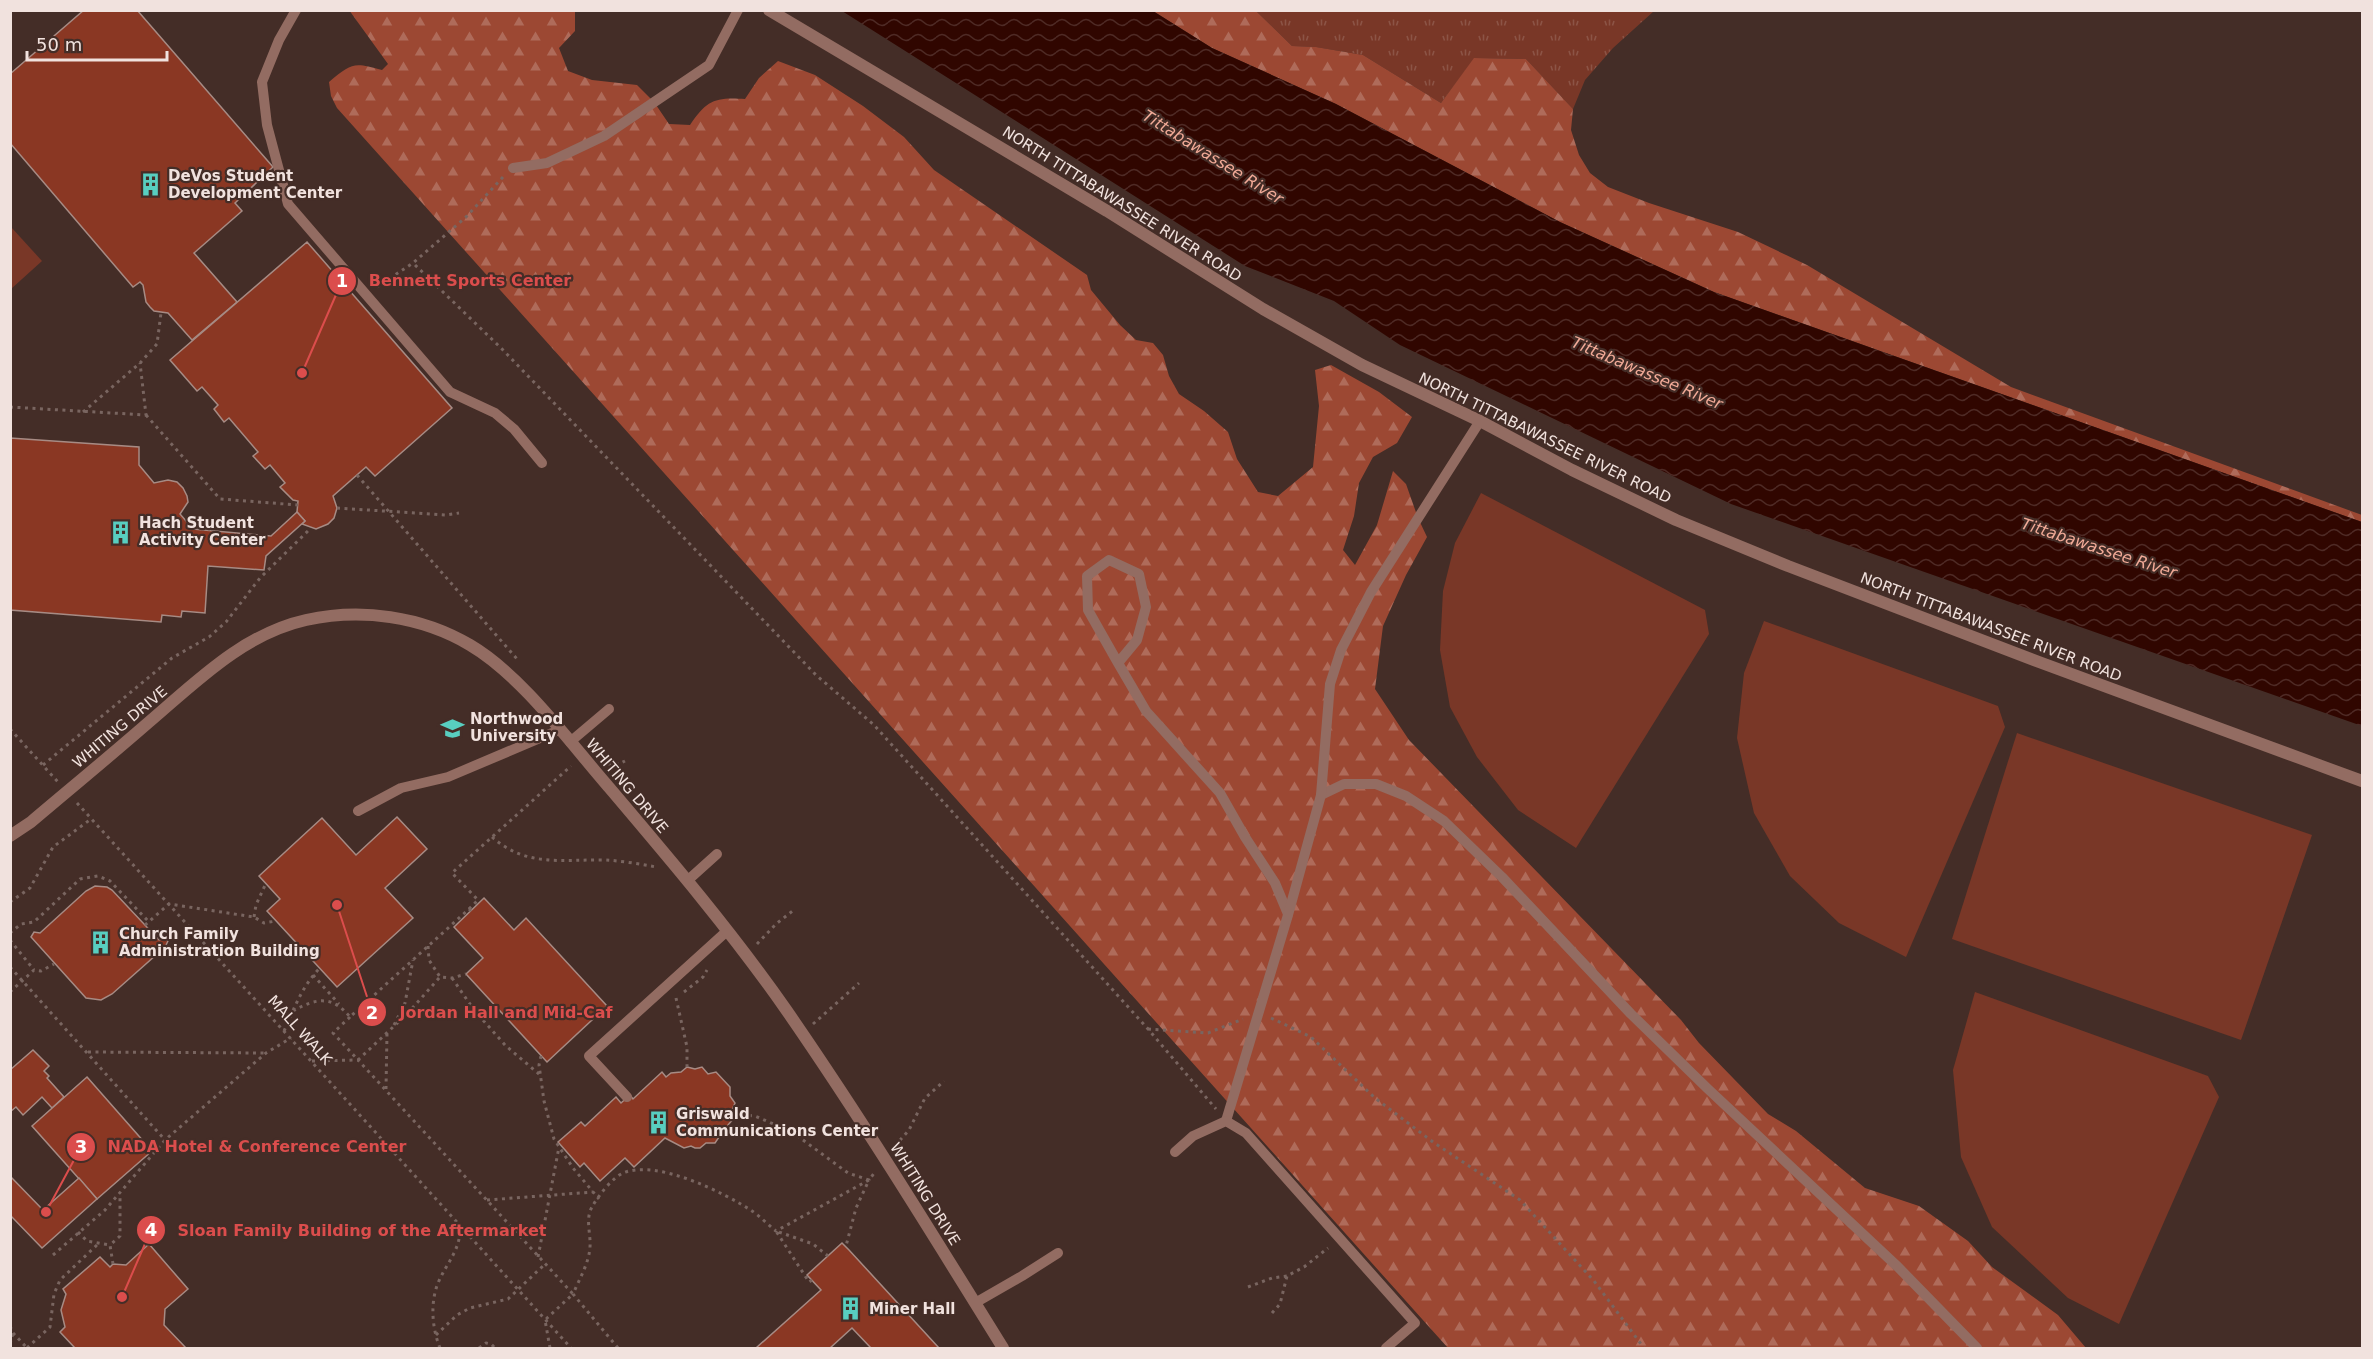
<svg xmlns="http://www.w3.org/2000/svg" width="2373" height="1359" font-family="'DejaVu Sans',sans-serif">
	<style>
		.grass { fill: url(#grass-tufts) }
		.forest { fill: url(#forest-firs) }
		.pitch { fill: #793727 }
		.water { fill: url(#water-waves) }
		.building { fill: #8a3723; stroke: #a78b84; stroke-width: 1.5 }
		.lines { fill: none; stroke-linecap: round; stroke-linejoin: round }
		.path { stroke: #796560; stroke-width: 3; stroke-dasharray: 3 4.5; stroke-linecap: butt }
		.service { stroke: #936c62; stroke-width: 10 }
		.minor { stroke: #936c62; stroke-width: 12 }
		.labels { text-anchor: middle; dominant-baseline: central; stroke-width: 4.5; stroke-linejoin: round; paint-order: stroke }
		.poi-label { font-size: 15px; font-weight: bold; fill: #f1e2de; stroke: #442d27; text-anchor: start }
		.street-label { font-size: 15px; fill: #f1e2de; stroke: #442d27 }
		.water-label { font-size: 16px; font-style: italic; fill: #f1aa97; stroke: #442d27 }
		.leader { fill: none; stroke: #db4d4c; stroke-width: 2 }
		.callout-dot { fill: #db4d4c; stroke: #442d27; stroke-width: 2 }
		.mark-label { font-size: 18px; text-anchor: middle; font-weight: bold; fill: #fff }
		.callout-label { font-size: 16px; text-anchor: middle; font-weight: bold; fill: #db4d4c; stroke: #442d27; stroke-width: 4.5; stroke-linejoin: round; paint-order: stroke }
	</style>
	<defs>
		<pattern id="grass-tufts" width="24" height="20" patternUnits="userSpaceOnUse" patternTransform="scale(1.5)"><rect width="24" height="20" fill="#793727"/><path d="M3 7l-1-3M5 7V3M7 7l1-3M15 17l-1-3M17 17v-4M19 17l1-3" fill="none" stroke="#8c5446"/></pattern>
		<pattern id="forest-firs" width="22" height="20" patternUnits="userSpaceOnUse" patternTransform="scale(1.5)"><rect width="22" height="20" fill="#9c4833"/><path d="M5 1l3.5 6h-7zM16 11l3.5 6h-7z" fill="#af6b5a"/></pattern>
		<pattern id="water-waves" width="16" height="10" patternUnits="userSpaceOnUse" patternTransform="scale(1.5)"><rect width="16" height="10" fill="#300600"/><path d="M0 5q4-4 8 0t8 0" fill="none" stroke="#4e2a25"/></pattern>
	</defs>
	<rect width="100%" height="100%" fill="#442d27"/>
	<!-- grass -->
	<path class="grass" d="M1256,11H1654L1613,48L1585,80L1573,109L1526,59L1475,58L1441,103L1363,55L1316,47L1292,46Z"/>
	<!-- forest -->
	<g class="forest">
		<path d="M349,10L575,11V31L559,48L568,71L592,80L637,85L654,102L669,124L690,125C707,100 715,97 745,99L759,78L778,61L815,75L863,106L904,137L934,170L1087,275L1091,290L1120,325L1136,340L1153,343L1163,355L1169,376L1179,394L1204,411L1228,432L1237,459L1258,492L1278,496L1313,467L1319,406L1315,370L1331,365L1379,392L1412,417L1397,443L1373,457L1359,483L1354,516L1343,550L1355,565L1377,525L1393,471L1406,484L1418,518L1427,537L1406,575L1383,626L1375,689L1409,740L1681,1020L1699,1043L1768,1114L1796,1131L1865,1188L1919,1206L1968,1241L1992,1267L2058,1315L2086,1348H1448L337,108L331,96L329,82C352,63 353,62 382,70L388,64Z"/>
		<path d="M1153,11H1256L1292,46L1316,47L1363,55L1441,103L1474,58L1526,59L1573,109L1571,130L1579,155L1590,173L1608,187L1649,203L1738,232L1807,265L2011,387L2362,515V522L1714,292L1560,222L1336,104L1212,48Z"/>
	</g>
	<!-- pitch -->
	<g class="pitch">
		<path d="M11,227L42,261L11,289Z"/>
		<path d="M1481,493L1705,610L1709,634L1576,848L1518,810L1477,757L1450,707L1440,650L1443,591L1455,543Z"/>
		<path d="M1764,621L1998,706L2005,727L1906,957L1839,923L1790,876L1754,813L1737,738L1744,673Z"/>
		<path d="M2017,733L2312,835L2241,1040L1952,939Z"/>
		<path d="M1975,992L2208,1076L2219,1097L2119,1324L2068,1298L1992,1227L1961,1157L1953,1070Z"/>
	</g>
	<!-- water -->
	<path class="water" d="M842,11H1153L1212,48L1336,104L1560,222L1714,292L2362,522V726L1731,504L1400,345L1334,301L1245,266Z"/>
	<!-- building -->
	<g class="building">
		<path d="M84,10H137L273,167L235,203L242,211L194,253L237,302L192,340L168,313L154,311L150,307L146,302L143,285L140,282L133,287L10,143V74Z"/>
		<path d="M307,242L452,408L375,476L366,467L333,496L337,508L334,518L328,524L316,529L302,524L305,521L297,512L298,501L293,500L280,487L285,483L270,465L265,469L253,456L258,452L229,418L224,422L214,409L218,405L202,387L197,391L170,360Z"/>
		<path d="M10,438L139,447V465L154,483L168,480L177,482L183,488L187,496L188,502L180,514L193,529L271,536L297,512L305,521L266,556L264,570L208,566L205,613L182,611L181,617L162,615L161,622L10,610Z"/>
		<path d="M397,817L427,849L385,888L413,918L337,987L267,911L280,899L259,876L322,818L356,855Z"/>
		<path d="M95,886L107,887L112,890L159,940L165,938L168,941L165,947L112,994L101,1000L86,998L31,937L34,932L40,933L86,891Z"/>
		<path d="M484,898L514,930L526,918L607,1006L547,1062L466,974L483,958L454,927Z"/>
		<path d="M33,1050L49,1066L44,1071L49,1076L47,1078L64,1097L52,1108L42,1097L23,1115L16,1107L10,1112V1070Z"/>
		<path d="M687,1067L695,1069L702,1067L708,1074L716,1072L730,1087V1096L735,1103L732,1110L734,1118L728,1125L729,1130L726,1134L719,1137L715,1143H706L700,1148H695L691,1146L684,1148L665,1138L634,1167L625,1158L600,1181L584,1163L580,1167L558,1142L581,1122L585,1126L616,1097L621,1103L630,1095L633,1099L662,1072L666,1077L671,1073L681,1072Z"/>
		<path d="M87,1077L152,1151L97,1199L32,1126Z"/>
		<path d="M10,1176L43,1210L79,1178L97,1199L42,1248L10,1215Z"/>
		<path d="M842,1243L849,1250L939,1348H871L852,1328L830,1348H756L821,1290L807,1275Z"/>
		<path d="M149,1244L188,1289L165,1309L164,1325L186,1348H75L60,1332L65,1327L61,1310L66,1294L63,1289L100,1257L110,1267L113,1264L126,1265Z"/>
	</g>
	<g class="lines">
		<!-- path -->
		<g class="path">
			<path d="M503,177L466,217L413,263L502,349L816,675L874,725L1148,1029L1216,1109"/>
			<path d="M377,287L413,263"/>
			<path d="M10,407L146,415L140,363"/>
			<path d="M83,412L140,363L157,344L161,313"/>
			<path d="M146,415L220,499L298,505"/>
			<path d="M357,475L517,659"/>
			<path d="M337,508L446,515L459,513"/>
			<path d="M10,729L58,782"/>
			<path d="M608,764H619L625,761"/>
			<path d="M43,765L172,658L209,637L226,622L260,578L311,528"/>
			<path d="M77,803L571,1348"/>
			<path d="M492,837C527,868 563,859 606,860C622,861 640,864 656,867"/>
			<path d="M10,902L30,888L53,847L91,819"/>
			<path d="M469,909L478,900L452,873L571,766"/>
			<path d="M254,917L256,905L266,883"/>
			<path d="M145,925L169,904L254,917L264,923L276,921"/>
			<path d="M10,933L21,924L34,922L80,879L98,876L110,881L149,922"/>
			<path d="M10,940L34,970"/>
			<path d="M757,944L776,924L795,909"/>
			<path d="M428,946L429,960L440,977"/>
			<path d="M10,967L165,1140"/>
			<path d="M313,975L339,1004"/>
			<path d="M452,978L474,1010L506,1046L539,1074"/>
			<path d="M10,992L34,970L41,971L54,964"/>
			<path d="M684,992L703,977L707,970"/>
			<path d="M676,998L687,1047V1067"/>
			<path d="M293,1011C316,998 332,995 350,1017L469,909L471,911"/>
			<path d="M350,1017L333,1033L358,1060L408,1013L440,977L452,978L466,974"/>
			<path d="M1271,1018L1311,1037L1375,1098L1433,1142L1520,1200L1594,1281L1644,1348"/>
			<path d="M813,1024L859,983"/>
			<path d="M394,1025L405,1003L413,960"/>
			<path d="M1148,1029L1208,1033L1243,1019"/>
			<path d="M284,1031C294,1009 302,986 320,968"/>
			<path d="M88,1052L264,1053"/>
			<path d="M541,1056L539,1065L544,1101L554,1139L573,1168L599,1199"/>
			<path d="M312,1061L358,1060L573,1294L545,1320L550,1348"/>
			<path d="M386,1089L387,1033"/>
			<path d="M734,1114L755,1116L792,1132L848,1173L869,1180L856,1208L846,1246"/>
			<path d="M895,1146L909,1130L925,1098L944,1081"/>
			<path d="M487,1200L593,1192"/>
			<path d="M78,1232L87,1241L110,1245"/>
			<path d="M53,1255L105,1210L165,1140L266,1053L291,1038"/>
			<path d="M538,1257L559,1147"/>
			<path d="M113,1264L110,1245L120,1236V1194"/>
			<path d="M812,1280L809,1282L776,1231L813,1244L828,1256"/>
			<path d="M1248,1287L1272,1278L1287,1276"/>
			<path d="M1272,1313L1280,1304L1287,1276L1304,1267L1328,1248"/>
			<path d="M10,1326L13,1333L27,1348"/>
			<path d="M436,1335L457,1315L470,1308L508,1299L545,1264"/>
			<path d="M10,1344L13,1333"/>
			<path d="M27,1348L50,1327L54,1294L60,1280L99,1243"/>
			<path d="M440,1348C432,1328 430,1303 438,1283C447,1262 461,1250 460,1226"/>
			<path d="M479,1348L486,1343L491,1344L495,1348"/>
			<path d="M618,1348L573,1294C579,1280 589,1263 590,1247C591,1234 585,1219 592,1207C598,1196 612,1178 623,1173C657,1159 723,1192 752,1211C760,1216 768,1225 776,1231L869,1180L875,1172"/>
		</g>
		<!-- service -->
		<g class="service">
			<path d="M296,10L279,40L262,82L267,125L288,204L450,392L495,413L514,429L542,463"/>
			<path d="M513,168L547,163L604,136L709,65L738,10"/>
			<path d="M1118,663L1088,610L1087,576L1109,560L1139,574L1146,607L1137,640L1118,663L1146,711L1220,793L1245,837L1275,883L1288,914"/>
			<path d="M570,742L609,709"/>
			<path d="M1321,795L1344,784H1376L1406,796L1444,821L1502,877L1631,1014L1708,1089L1898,1267L1977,1348"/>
			<path d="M358,811L401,788L448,777L559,730"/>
			<path d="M687,881L717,854"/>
			<path d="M627,1097L589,1056L727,931"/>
			<path d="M1226,1121L1288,915L1321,795L1330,684L1341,650L1371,592L1480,421"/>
			<path d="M1175,1152L1193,1136L1226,1121L1246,1133L1415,1323L1386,1348"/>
			<path d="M975,1303L1022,1276L1058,1253"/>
		</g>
		<!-- minor -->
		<g class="minor">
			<path d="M769,10L1107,211L1263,309L1362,365L1480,421L1572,470L1676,520L1788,566L2039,662L2362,781"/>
			<path d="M10,836L31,822C70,789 110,756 149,722C196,682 243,634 306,620C361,608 421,616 470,645C521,675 568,740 607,785C669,858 732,932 787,1011C863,1121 933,1235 1003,1348"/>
		</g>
	</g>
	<!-- icons -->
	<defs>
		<symbol id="building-bare" viewBox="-9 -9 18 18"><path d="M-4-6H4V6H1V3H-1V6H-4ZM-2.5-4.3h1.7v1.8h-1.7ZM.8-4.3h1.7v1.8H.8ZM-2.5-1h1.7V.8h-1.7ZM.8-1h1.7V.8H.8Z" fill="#58cec0" stroke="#442d27" stroke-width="2.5" paint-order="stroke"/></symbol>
		<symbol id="university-bare" viewBox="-9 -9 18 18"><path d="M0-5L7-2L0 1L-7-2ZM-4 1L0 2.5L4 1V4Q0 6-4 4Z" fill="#58cec0" stroke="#442d27" stroke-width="2.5" paint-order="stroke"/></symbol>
	</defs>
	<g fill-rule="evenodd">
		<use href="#building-bare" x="134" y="168" width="33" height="33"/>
		<use href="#building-bare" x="104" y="516" width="33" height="33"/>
		<use href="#university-bare" x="436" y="712" width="33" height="33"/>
		<use href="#building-bare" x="84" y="926" width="33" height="33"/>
		<use href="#building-bare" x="642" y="1106" width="33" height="33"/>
		<use href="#building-bare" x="834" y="1292" width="33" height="33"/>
	</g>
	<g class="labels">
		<!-- poi labels -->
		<g class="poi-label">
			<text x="168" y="176">DeVos Student<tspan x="168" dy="17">Development Center</tspan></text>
			<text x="139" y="523">Hach Student<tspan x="139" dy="17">Activity Center</tspan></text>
			<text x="470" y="719">Northwood<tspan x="470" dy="17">University</tspan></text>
			<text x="119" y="934">Church Family<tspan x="119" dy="17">Administration Building</tspan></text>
			<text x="676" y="1114">Griswald<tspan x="676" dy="17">Communications Center</tspan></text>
			<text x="869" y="1309">Miner Hall</text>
		</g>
		<!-- street labels -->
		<g class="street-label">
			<text transform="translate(1122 204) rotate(32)">NORTH TITTABAWASSEE RIVER ROAD</text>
			<text transform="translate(1545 438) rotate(26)">NORTH TITTABAWASSEE RIVER ROAD</text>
			<text transform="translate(1991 627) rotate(21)">NORTH TITTABAWASSEE RIVER ROAD</text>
			<text transform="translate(120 727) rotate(-40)">WHITING DRIVE</text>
			<text transform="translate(627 786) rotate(50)">WHITING DRIVE</text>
			<text transform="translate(300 1030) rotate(48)">MALL WALK</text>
			<text transform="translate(925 1194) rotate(58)">WHITING DRIVE</text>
		</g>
		<!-- water labels -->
		<g class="water-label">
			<text transform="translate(1213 157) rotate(32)">Tittabawassee River</text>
			<text transform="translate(1647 373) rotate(23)">Tittabawassee River</text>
			<text transform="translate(2099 548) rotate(18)">Tittabawassee River</text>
		</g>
	</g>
	<!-- callouts -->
	<path class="leader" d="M302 373L342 281M337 905L372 1012M46 1212L81 1147M122 1297L151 1230"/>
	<g class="callout-dot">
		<circle cx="302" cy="373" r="6"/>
		<circle cx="337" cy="905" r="6"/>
		<circle cx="46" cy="1212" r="6"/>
		<circle cx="122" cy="1297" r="6"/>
		<circle cx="342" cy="281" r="15"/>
		<circle cx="372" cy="1012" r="15"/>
		<circle cx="81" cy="1147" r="15"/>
		<circle cx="151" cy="1230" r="15"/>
	</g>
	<g class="mark-label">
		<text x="342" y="287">1</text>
		<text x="372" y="1019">2</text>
		<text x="81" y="1153">3</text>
		<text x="151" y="1236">4</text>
	</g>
	<g class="callout-label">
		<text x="470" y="286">Bennett Sports Center</text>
		<text x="506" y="1018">Jordan Hall and Mid-Caf</text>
		<text x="257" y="1152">NADA Hotel &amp; Conference Center</text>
		<text x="362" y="1236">Sloan Family Building of the Aftermarket</text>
	</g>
	<!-- border -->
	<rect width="2373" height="1359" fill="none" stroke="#f1e2de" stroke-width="24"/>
	<!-- scale -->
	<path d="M27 51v9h140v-9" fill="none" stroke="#f1e2de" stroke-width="3"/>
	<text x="36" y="51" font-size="18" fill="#f1e2de" stroke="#442d27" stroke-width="4.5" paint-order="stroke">50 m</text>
</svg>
